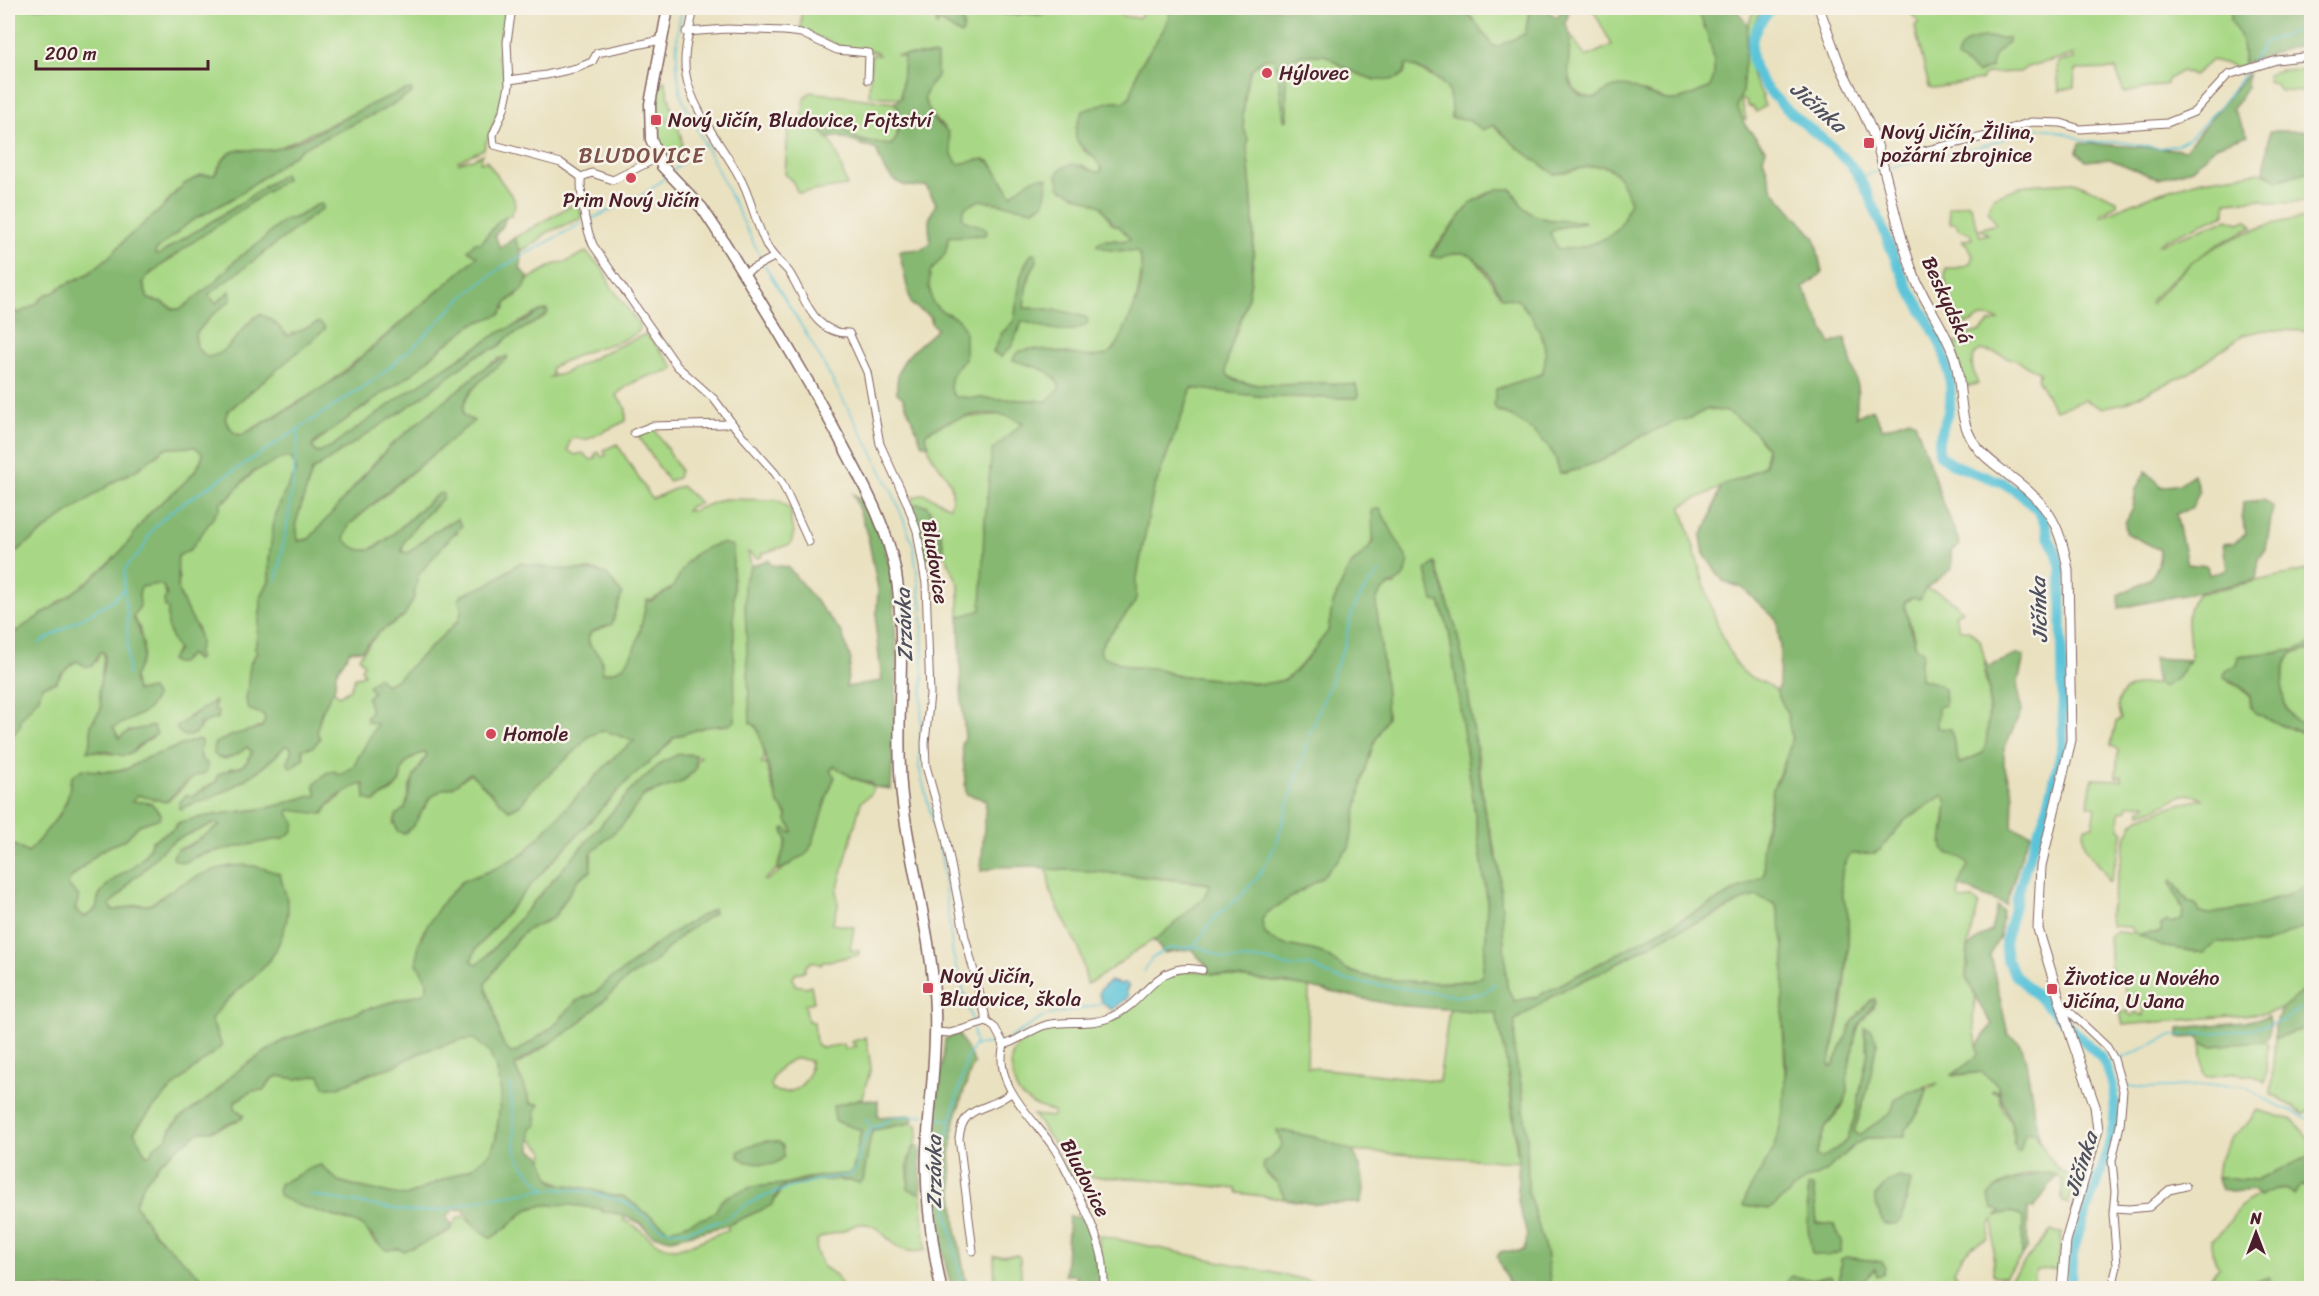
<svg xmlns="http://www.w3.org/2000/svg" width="2319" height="1296" font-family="Sriracha,sans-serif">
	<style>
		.green { fill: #a8d885; stroke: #797c58; stroke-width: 1.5; fill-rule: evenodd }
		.forest { fill: #86b872; stroke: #686c4e; stroke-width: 1.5; fill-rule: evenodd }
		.water { fill: #5cc4d9; stroke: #537282; stroke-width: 1.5 }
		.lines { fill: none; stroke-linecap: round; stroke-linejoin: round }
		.stream { stroke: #5cc4d9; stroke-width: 1.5 }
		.river { stroke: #5cc4d9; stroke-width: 10 }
		.street-casing { stroke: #82635f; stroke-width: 9 }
		.secondary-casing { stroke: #82635f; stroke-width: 11 }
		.primary-casing { stroke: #82635f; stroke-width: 13 }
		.street { stroke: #fff; stroke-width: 7 }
		.secondary { stroke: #fff; stroke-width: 9 }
		.primary { stroke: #fff; stroke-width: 10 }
		.poi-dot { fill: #d1495b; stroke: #f7f3e8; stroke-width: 2 }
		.labels { text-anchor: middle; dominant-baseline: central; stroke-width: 5; stroke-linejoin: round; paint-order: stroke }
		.poi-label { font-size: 20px; fill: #4a1f2b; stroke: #f7f3e8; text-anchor: start }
		.street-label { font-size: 20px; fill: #4a1f2b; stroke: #f7f3e8 }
		.water-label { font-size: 21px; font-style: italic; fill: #4f515f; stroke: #f7f3e8 }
		.quarter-label { font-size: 22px; letter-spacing: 1.5px; fill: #7e5249; stroke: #f7f3e8 }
	</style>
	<rect width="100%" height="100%" fill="#f7f3e8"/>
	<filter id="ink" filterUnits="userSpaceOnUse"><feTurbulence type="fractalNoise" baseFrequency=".0167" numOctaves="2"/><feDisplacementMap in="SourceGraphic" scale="12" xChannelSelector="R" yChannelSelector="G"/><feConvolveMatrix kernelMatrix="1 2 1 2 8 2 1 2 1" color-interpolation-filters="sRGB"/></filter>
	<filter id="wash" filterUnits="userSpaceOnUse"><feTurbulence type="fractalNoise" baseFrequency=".008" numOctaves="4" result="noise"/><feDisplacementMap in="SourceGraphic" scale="24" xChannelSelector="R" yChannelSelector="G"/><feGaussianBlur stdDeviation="1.35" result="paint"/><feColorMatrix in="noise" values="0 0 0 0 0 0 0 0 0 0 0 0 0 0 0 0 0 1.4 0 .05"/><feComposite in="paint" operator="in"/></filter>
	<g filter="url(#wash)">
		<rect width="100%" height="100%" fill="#eae1c0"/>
		<!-- green -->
		<g class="green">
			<path d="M8,8H506L505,15L508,17L504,45L497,57C515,83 492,123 484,149L458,161L459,163L469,159L471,160L483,154L480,162H484L486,160L514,199L515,206L511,215L499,221L486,236L481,243L478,255L466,267L326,386L242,435L234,433L225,419L228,411L324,329V326L288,336L272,320L260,314C239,325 233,355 207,357L197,348L195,335L210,317L230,300V291L216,303L207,295L323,208L316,205L297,217L284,221L261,241L237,259L215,282L181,309H173L162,302L148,299L143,283L144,279L209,230L286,179L285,176L284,175C263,186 245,201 225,213C203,227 180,240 159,255L155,254V251L191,221L235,197L305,147L383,110L398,93L274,150H240L222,161L214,175H201L177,190L161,209L127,238L111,255L88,274L61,287L55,292L45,295L35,305L17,314L8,302Z"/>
			<path d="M801,8H938L936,25L938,21L958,31L963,32L961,15L963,8H992L998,12L1017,15L1025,13L1040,15L1049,10L1079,8H1112L1123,16L1138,18L1148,8H1172L1164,29L1139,67L1131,95L1124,102H1108L1083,150L1099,161L1102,169L1100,172H1094L1082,165L1064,188L1075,195L1101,205L1112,224L1120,227L1131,239L1123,242L1113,239L1102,247C1114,255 1130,246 1140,254C1146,279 1128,351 1100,357C1089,360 1078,355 1067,353C1052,350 1036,349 1020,351L1023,363C1038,366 1056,372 1060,388L1048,401L955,397C942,386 955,368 965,359L949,314L940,310L932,302L929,282L930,272L945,254L949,236L986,235L983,227L965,221L962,216L965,207L980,200L1033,210L1039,207L1035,179L1026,183L1011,195L991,162L984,159L958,164L952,155L944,127L930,115L924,98L928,88L933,82V55H896L904,57L901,98L869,96L871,55H879L876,52L843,48L803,30L801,27ZM1032,253L1036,255C1034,273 1022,287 1024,308H1040L1079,315L1055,328L1022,321L1019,331L993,352L1002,333L1014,321L1021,276L1025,265Z"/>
			<path d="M1462,8H1532C1526,13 1528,25 1525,34L1497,47L1493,46L1473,19Z"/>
			<path d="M1592,8H1697C1706,30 1723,65 1710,88L1679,100H1667L1635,89L1595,98H1587L1575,89L1567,75L1570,34L1586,57L1612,45Z"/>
			<path d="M1758,8H1763C1750,25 1747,52 1752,74C1753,81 1759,89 1763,96L1762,98L1765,106L1756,112L1753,107L1748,106L1746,100H1741L1746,119L1742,120L1737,106L1742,92L1746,31L1754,9Z"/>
			<path d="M1906,8H2231V20L2242,41L2244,66L2241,68L2212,60L2193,76L2182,71L2168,79L2167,84L2124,93L2116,69L2075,70L2074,87L2059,91L2057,65L2060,61L2074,59L2073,55L2027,67L2020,72L1989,73L1984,75L1981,80L1933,88L1929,87L1916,32L1915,26L1919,22Z"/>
			<path d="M1324,55L1330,57L1342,66L1375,80L1398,78L1404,73L1406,64H1409L1446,85L1452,102L1451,118L1466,119L1483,129L1493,125L1517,147L1554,174C1562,174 1570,171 1578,169C1613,161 1617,170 1631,201C1627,209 1623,225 1616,231C1602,243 1576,250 1558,249L1549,233L1557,228L1584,223C1565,219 1542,224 1525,209C1520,204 1516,195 1511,189L1487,193L1471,203L1432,251L1463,253L1473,256L1502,297L1518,300C1536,320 1553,346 1542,374L1496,389V410C1517,417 1543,436 1554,454C1557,460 1557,467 1560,473H1566L1603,460L1644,435L1674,422L1690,418L1707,409L1728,412L1755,432L1766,448L1765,465C1739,482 1709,491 1682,506V509C1699,560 1708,613 1734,660C1746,683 1765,677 1777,692C1783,700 1787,712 1790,721C1797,748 1779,767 1773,791C1768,809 1764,830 1763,849C1762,859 1767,867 1763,876L1548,991L1536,997L1514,1001L1507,987L1497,855L1484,810L1479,760L1456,629L1435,564L1426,570L1440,602L1449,631L1487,898L1486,938L1482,976C1461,988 1378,981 1355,973C1341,969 1332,957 1319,952C1300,945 1260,949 1262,918L1268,912L1320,879L1349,848L1363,778L1373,745L1387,717L1385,682L1376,603C1378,593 1385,586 1395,585L1372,510L1374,535L1369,548L1352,564L1346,574L1333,603L1328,631L1323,639L1293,674L1285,680L1264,684L1174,675L1166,671L1130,667L1102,656L1100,649L1104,641L1136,599V582L1153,492L1192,388L1265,397L1356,398L1358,395L1356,385C1345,384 1334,383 1323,383C1301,383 1239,391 1226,373C1225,353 1243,319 1248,297C1259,248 1252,198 1247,149L1248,139L1244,129L1243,114L1247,81L1251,70L1264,58H1274L1277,67L1285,121L1287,120L1286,65C1294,53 1310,55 1324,55Z"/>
			<path d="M2280,70L2311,71V92L2280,91L2276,84L2268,81L2267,74Z"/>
			<path d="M665,81L674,117L660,118L656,113L658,111H655L659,84Z"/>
			<path d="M812,92L894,103L898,106L897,139L890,145C871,143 856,141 841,127L811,128C835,131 840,166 847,186L800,193L797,191L793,182L785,174L788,130C808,119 801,115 805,96Z"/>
			<path d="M675,120C681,133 685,144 679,158L668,164L658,143L657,132L660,128L661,122Z"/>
			<path d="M2304,171H2311V202L2271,203L2262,199L2227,202L2225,214L2160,242L2158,245L2228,219L2239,223L2247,220L2253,227C2206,249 2185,264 2150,302L2151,304C2166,288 2181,271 2198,258C2229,237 2274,219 2311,218V331L2264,330L2243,335L2189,373L2124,403L2101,408L2085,400L2055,410L2037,378L2040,373C2022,362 2002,353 1980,350C1967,359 1973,372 1978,384L1965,387L1963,385L1955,342L1967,347L1970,345L1967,335L1981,331L1989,323L2000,320C1993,319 1986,315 1979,318C1974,321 1972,323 1965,324C1954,311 1942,286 1946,268H1957L1970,264L1973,256L1968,246L1962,240L1972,239L1970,233L1958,229L1956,223H1950L1948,208L1967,203L1971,207L1980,236L1988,234L1980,229L1996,224L1988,210L1993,197L2025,185L2074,182L2117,200V205L2103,212L2101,216L2161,192L2202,180L2259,172L2282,180Z"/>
			<path d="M579,201L582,218L546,233L537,242L521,251L514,238Z"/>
			<path d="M586,252L603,269L612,288L639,324V331C625,342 607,345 591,350C577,355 565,361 552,367L551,371L553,374L550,377L562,374L609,350L646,334L674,367L673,370C665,374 658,373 649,376C636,380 626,386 616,395L626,408V421L586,440L574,438L570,441L568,450L575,455L583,453L591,460L596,458L595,454L599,452L601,457L606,456L604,450L617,444L652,499L681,486L700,503L691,506L686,511H692L723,499L778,500L788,507L791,511V525L794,531L791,544L761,554L762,557L757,558L748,552L751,566L744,582L751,722C761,729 762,746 765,756L761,764H766C769,773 771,784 774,792C781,806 789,818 793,831L791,833L783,831L787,840L778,866L776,870L764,880L766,881L807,852L811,846L825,798L835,777L830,771L835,766L853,778L874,786L871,794L861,802L837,891L838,906L832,924L854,927L850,950L859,951V955L823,962L821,965L813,961L806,966L805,971L796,973L793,978L795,985L805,987L811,985L814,1002L805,1004L808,1021L814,1022L816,1044L822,1048L844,1044L845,1049L856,1046L851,1042L866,1037L871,1068L862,1098L839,1104L835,1121L861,1130L853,1170L849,1174L806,1178L785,1184L752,1187L728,1196L721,1201L715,1212L710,1216L669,1230L623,1196H611L590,1189L562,1184L550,1179L543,1161L544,1151L531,1138V1129L534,1127L537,1119L535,1113L539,1104H531L515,1066L575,1027L629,977L657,959L684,933L714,913L713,910L653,946L619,974L611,978L597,992L584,997L561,1017L554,1026L516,1052L511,1053C499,1045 498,1024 494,1010C491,1001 486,993 486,983C498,965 508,945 526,931C534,924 547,924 555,916C567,903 571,879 589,873C592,865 590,859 593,851L623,824L642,797L686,779L694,771L697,760L701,757L690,754L662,762L633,788L485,958L477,964L471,961L476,949L534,881L632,776L671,742L674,737L705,727L679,577L672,588L651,601L647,600C642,620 639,649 625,665C620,671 611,672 603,673L601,657L590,646L588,638L591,632L612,624L622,594L606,574L594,570L555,569L516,565L487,585L462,595C460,604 463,611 459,620L396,680L386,685L382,681L368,698L371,711L367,717L377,724L353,767L339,775L317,796C300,796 287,804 271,807C240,813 208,813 178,823L174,829L152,841C144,865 117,881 98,897C98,909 94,912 84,917L75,908L79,897L68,885L69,880L100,851L126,839L139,825L160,818L131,801L138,795L166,802C180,790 195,778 203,761C199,754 200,747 196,740L144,759L127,769L104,772L99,770L70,781C72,808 43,833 28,854L8,841V741L21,725L20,720L39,697L42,686L56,682L61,674L76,661L96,662L100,652H104L100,694L101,709L91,724V741L87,751C100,751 123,758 134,751C141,746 145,740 153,737V727L129,731L119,738L113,727C126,722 136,715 148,709L136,691L133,676L143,657L140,629L133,617C143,601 136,600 141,587L158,584L163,586C164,591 167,594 167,599C170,623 164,627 178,650L174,654H189L196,660L198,629L187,612L178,589L179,578L176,567L178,556L191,549L220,503L230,498L235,490L255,471L282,458H291L296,467L295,474L276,512L269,559V581L260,599L261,606L255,649L257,652L250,664L251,708L264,715L265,721L262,726L215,743L226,759L247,747L252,752L249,760L243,767L230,768L217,781L191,797L187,795L182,809L188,804C222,797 262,773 285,746H291V754L288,758L291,768L304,758L302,749C321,732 319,709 333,690L339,696L350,689L355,677L362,676L364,673L361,669L364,664L359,657L378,633L404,616L413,600L418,575L452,535L458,532L448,522L408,553L402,552C401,535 425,517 436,505L434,497C420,509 382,548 366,550C358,551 350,546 345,541L344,538L349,525L473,421L464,416C457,396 492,370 507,359L499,358L487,366L390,446L370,467L315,534L309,539L298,541L296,522L312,471L418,400L477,355L498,347L507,338L545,316L540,311L471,350L332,446L317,453L312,447L331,430L362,409L473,324L505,309L507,302L518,295L530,278L557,263L566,262ZM215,702L214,710L218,712V718L204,721L195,734L185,736L188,717ZM798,1058L810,1061C812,1082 793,1098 773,1090L771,1085C773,1071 785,1061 798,1058Z"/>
			<path d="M1008,414L1023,423L992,451L984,531L981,611L959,617V585L945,555L942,537L932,514L926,505L912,506L913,497L925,494L950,507C958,481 943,474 931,455C928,450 928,442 925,436L927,432L957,418Z"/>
			<path d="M654,428L680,470L678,478L668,481L637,434Z"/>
			<path d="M195,447L203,453C198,479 166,496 149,514C138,525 132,540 121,551C89,586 46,611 8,637V558L59,519L115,481L136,470L166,448Z"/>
			<path d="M2311,569V645L2295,650L2239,656L2238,662L2227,680C2248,689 2250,698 2261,716L2311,737V884L2286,896L2247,908L2210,914L2200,913C2197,906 2196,903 2189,902L2172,880L2170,883L2184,912L2182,920L2170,923L2168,921L2161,925V932L2140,934L2160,946L2204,953L2216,942L2263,944L2311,924V984L2289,1005L2281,1009L2266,1013L2123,1025L2120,1013L2128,1010V1014L2133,1016L2135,1012L2143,1016L2144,1005L2139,1003L2136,1004L2125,992L2124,983L2114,970H2111L2109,937C2114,928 2126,935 2135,933L2131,927L2112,926L2109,916L2126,838L2133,823L2140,818L2175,805L2203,799C2185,790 2181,796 2165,804C2158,808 2149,811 2141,813L2140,809L2145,807L2146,804L2127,805V810L2120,811L2119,829L2124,831L2110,882H2108C2103,859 2077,856 2085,827L2093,826L2096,807L2088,805L2092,779L2122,780V776L2116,777L2118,750L2111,745L2116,722L2121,719C2113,698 2121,689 2142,684C2148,683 2155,685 2161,684C2166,683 2171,680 2176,679L2180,670L2189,663C2195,641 2178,614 2198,594Z"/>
			<path d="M1925,589C1942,591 1951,599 1963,611L1955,614L1960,630H1969L1980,640L1985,661L1984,673L1989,693L1987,743L1983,753L1958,764L1951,729H1937L1938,684L1921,679L1914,636L1904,606L1905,602Z"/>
			<path d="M2311,650V728C2306,725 2299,723 2295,719C2278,706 2279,668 2292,653Z"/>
			<path d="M606,731L635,741L615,756L523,854L490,871L463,881L445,899L421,936L417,963L427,981V987L424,993L367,1009L284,1040L247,1064L232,1075L214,1094L179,1119L171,1129L168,1138L155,1146L150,1155H146L134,1132C158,1097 189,1072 222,1046L211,1020C228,993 261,978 274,949L281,880L280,874L161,897L149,905C130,902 127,911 111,910L109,908L110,903L123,892L132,879L140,874L162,850L175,840L215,823L220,824C215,830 185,849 177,849L173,857L175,860L189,859L226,848L284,838L289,810C302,809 315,813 327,806C341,800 347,785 364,784L365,799C378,799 392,794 399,783C402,778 400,774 402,769C406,760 416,755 425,752L428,754C422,766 413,776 409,789C408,794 409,798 407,804C403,812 396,814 393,824L418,818L431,797L443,789L453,787L470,773L509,810L522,804L529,792L575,751L589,736L598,732Z"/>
			<path d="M1943,795L1947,802L1942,844L1946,853C1951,855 1960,855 1965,860C1974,868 1957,887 1958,897L1961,900L1973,899L1979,903L1968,945L1966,977L1976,994L1973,1016L1978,1053L1975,1058L1953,1076L1982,1072L1997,1084L2002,1107L2011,1124L2014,1135L2013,1144L2020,1152L2024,1133H2035L2051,1161L2059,1170L2077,1180L2068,1204L2062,1201V1180C2051,1171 2022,1171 2012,1183C2006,1190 2002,1201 1998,1209L2001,1211L1997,1216C2006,1213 2013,1209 2023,1218L2022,1257L2004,1276H1995L1993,1274L1994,1220L1990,1224L1988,1240C1972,1241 1959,1258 1954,1272L1958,1277L1959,1288H1856L1882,1262L1850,1258L1841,1259L1839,1288H1832L1829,1275L1786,1285V1288H1551L1546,1252L1528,1191L1527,1138L1522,1089L1514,1051L1515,1020L1559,992L1615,965L1669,934L1711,917L1745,899L1756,896L1775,904C1790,933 1783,981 1783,1013C1783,1059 1791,1100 1776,1146C1768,1168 1750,1184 1744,1206L1770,1209L1806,1179L1816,1176L1826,1171L1852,1147L1866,1138L1905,1137V1128C1918,1118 1923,1104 1927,1090L1938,1083L1908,1093L1895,1100L1891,1113L1859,1135L1854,1132L1867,1091L1877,1042L1864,1032L1868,1052L1855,1116L1847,1141L1821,1159L1816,1156L1825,1127L1842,1107L1848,1092L1847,1075L1856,1034L1859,1025L1873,1007L1860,1012L1853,1021L1833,1067H1830L1829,1063C1843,1016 1850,965 1848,916C1848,909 1845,904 1843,898C1840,885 1840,863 1851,854L1874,853L1880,850L1904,821ZM1813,1186L1817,1223L1834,1225L1842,1241L1812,1254L1807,1204Z"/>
			<path d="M1047,869L1090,871L1210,884C1200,916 1160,935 1134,952C1119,963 1105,975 1087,984L1080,951L1051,894Z"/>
			<path d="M1195,971L1309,987L1307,1067L1439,1081L1449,1011L1454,1009L1496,1013L1507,1066L1518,1162L1350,1151L1319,1138L1278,1130L1282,1145L1271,1159L1267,1160L1265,1173L1278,1184L1285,1199L1238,1193L1236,1189L1148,1179L1071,1176L1058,1149L1033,1115L1052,1117L1054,1112C1038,1107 1016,1101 1014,1080C1013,1074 1011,1069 1011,1062C1011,1054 1015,1048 1021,1043C1050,1017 1080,1034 1112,1020C1136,1010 1147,982 1172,973C1179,971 1188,971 1195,971Z"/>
			<path d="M2311,1024V1111L2305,1114C2292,1110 2285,1097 2271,1095L2275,1038L2289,1034Z"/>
			<path d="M474,1039L483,1045L490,1053L499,1076L501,1095L496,1138L491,1152L472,1168L406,1196L379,1192L338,1181L321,1165L311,1168L288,1180L332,1216L360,1224L367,1230L372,1239L386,1250C398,1249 443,1238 450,1230C453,1227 454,1222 457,1218L464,1216L491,1238L510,1225L526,1210L544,1205L565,1204L602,1209L626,1217L623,1220C636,1224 643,1233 654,1241C678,1259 703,1237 728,1230V1225L772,1205L783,1187C795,1185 808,1181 820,1180C833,1179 853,1183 863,1180L871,1134L874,1130L911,1123L917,1125C920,1142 913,1145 909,1158C905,1167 910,1178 908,1188L917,1193L921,1191L926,1250C889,1260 887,1221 860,1224C854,1224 849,1229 843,1231C834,1234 825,1234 817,1240L816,1251L823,1267L836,1275L842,1288H212C197,1274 137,1222 135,1204C134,1184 184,1137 202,1131C205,1130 208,1131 211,1131C221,1128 231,1123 241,1119L243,1117L240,1111L235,1109V1101L252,1091L264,1090L272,1079L279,1076L296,1079L320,1075L359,1079L422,1052L459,1040Z"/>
			<path d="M2254,1040H2265L2268,1046L2265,1082L2253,1075L2235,1073L2206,1077L2204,1074L2201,1043L2214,1046Z"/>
			<path d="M2257,1110L2293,1120L2311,1141V1151L2309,1157L2256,1180L2216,1177L2218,1162L2231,1138L2248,1123Z"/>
			<path d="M2311,1184V1288H2268L2272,1284L2257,1280L2222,1286L2220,1288H2201L2218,1268L2212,1251V1239C2227,1231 2231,1215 2244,1204C2256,1194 2279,1183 2293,1193L2300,1186Z"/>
			<path d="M2051,1231L2062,1233L2057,1269L2036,1270L2034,1284L2014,1288H2002Z"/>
			<path d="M1098,1235L1344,1288H1106Z"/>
			<path d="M1017,1255L1020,1258L1022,1288H995L994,1256Z"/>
		</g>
		<!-- forest -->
		<g class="forest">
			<path d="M938,8H963C960,17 967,28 961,35L941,22H938L937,27Z"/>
			<path d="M992,8H1079L1049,10L1040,15L1025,13L1017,15L1001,14Z"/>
			<path d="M1172,8H1462L1473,19L1493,46L1497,47L1525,34L1530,9H1545L1557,17L1562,10L1569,13L1565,23C1567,27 1570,32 1570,36C1571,60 1557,97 1595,98C1601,95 1606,90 1612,88C1631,81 1649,98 1668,100C1682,102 1696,92 1709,88C1723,66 1705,29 1697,8H1735L1748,25L1742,92L1737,106L1745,125L1766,150L1763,158L1773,190L1815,238L1822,273L1803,288L1831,344L1845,338L1858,387L1856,417L1872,409L1883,429L1909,419L1915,422L1941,497L1960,545L1951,551L1952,569L1925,589L1920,599L1911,598L1905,602L1904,605L1916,648L1923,650V658L1920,662L1921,679L1938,684L1944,689L1945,705L1938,707L1937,728L1951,729L1959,764L1983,753C1988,744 1990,703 1989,690C1988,680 1983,673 1985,661L1988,667L2016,655L2024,656C2020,680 2013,684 2022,709L2004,749V765L2013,794L2012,827L2031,834L2023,850L2006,905L1959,886L1968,865C1964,854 1950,858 1943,849L1947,802L1943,795L1904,821L1880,850L1874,853L1851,854C1840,863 1840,885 1843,898C1845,904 1848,909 1848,916C1850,965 1841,1015 1829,1063L1830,1067H1833L1853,1021L1871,1000L1875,999V1002L1859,1025L1856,1034L1847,1075L1848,1092L1845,1101L1825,1127L1816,1156L1821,1159L1847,1141L1855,1116L1868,1052L1864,1027L1871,1029L1877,1042L1867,1091L1854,1132L1859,1135L1891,1113L1895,1100L1908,1092L1927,1088C1924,1103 1918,1118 1905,1128V1137L1865,1138L1852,1147L1826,1171L1816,1176L1806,1179L1770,1209L1743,1206L1747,1194L1775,1147L1783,1114L1786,1066L1783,1015L1784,948L1778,910L1775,904L1756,896L1745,899L1711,917L1669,934L1615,965L1559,992L1515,1020L1514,1051L1522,1089L1527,1138L1528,1191L1546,1252L1551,1288H1511L1497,1257L1500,1252C1508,1249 1515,1254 1524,1250C1532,1235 1520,1216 1518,1201C1517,1186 1519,1170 1518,1155C1514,1107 1507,1059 1496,1013L1394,1005L1297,985L1207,973L1208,967L1191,949L1164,953L1154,941L1204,898L1210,884L1207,883L1089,871L1047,869L1036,866L998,867L981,871L986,800L966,794L962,743L965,738L961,690L959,617L981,610L984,531L992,450L1023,423C994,405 955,416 927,432L925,436L929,445L922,444L903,398L897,393C895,357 914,352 937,329L931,323V317L911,304L899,251L922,249L930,243L929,220L936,203L926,186C920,186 912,187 907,186C890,182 880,165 877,150L840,137L828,138L818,129L808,126L810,122L836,124L861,141L890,145C902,139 897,119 898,106L894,103L901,98L904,55H933L937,56V76L928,88L924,99L934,120L948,132L952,155L958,164L984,159L991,163L1011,195C1021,187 1034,174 1048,178L1044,203L1033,210L980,200L965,207L962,216L965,221L983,227L987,231L986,235C973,235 960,238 949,236L945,254L930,272L929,287L932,302L940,310L958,319L965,330V359C955,367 943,386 956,397L1047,401L1060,388C1055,368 1030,366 1013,360C1021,333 1088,367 1109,353C1120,345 1124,329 1130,317C1139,298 1145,276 1140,254L1136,251L1110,250L1096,245C1105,234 1119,245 1130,239L1120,227L1113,224L1101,206L1060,188L1057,176L1059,170C1081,156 1080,172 1100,172L1102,170C1093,145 1061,151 1083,111L1108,102H1124L1131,95L1139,67L1164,29ZM1324,55C1331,57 1334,62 1340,65C1356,74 1388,90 1404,73L1406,65C1412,65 1418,68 1424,71C1448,83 1452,91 1451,118L1466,119L1483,130L1494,125L1517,147L1554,174C1560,174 1566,172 1573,170C1611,161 1615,165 1630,201C1627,209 1623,225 1616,231C1602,243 1576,250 1558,249L1550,233L1557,228L1585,223L1584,221C1565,220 1542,224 1525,209C1520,204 1516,195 1511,189H1497L1471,203L1430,256C1441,259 1447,255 1457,253C1477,250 1494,282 1502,297L1518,300C1536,320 1553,346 1542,374L1496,389L1494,404L1496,410C1517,417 1543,436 1554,455C1557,460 1557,467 1560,473H1566L1603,460L1644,435L1674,422L1690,418L1708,409L1728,412L1755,432L1766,448L1767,456L1765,465L1745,477L1721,486L1709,522L1701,536L1704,554L1723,581L1742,588L1777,620L1780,647L1779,686L1776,691L1787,713L1792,740L1785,763L1773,789L1769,811L1762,851L1765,870L1763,876L1548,991L1536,997L1514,1001L1507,987L1499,867L1484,810L1465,669L1456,628L1435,563L1426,570L1433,601L1440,602L1449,631L1487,898L1486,938L1482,976C1462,988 1378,981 1355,973C1341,969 1332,957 1319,952C1300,945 1260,949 1262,919L1268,912L1320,879L1349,848L1363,778L1373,745L1387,717L1385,682L1376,603C1380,579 1408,590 1408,561L1380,509L1372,510L1373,540L1369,548L1352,564L1346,574L1333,603L1328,631L1301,666L1285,680L1264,684L1174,675L1155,668L1130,667L1102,656L1100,649L1104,641L1133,606L1136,599V582L1153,492L1192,388L1265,397L1357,398L1358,395L1356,385C1345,384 1334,383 1323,383C1301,383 1239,392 1226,373C1225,353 1243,319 1248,297C1258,248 1252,198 1247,149L1248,139L1244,129L1243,114L1247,81L1251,70L1264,58L1274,59L1277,67L1284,120H1287L1286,65C1294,53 1310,55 1324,55Z"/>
			<path d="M2231,8H2311V41L2244,63L2242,41L2231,20Z"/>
			<path d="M1986,38H2008V42L1994,55L1992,67L1978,73L1957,58C1960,42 1971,39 1986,38Z"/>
			<path d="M2248,73L2247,87L2233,109L2248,135L2216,146L2192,169L2158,179L2109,159L2086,161L2077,152L2079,143L2185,150Z"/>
			<path d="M410,89L412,90V93L383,110L305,147L235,197L191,221L155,251V254L159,255C180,240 203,227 226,213C246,201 263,186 284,174L286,179L193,242L148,275L143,283L148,299L162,302L173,309H181L215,282L237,259L261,241L284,220L297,217L316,205L322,204L323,208L208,295L216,303L230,291L231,300L210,317L195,335L197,348L207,357C233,355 239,325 260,314L272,320L288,336L319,322L324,326L325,329L228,411L225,419C229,427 233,435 242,435L287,410L339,377L466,267L477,256L468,250L475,242L481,243L499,221L506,216L503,226L495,235L500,248L514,238C520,249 524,256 520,269L528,277L525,287L507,302L501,314L473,324L443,346L411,375L383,393L315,442L312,447L317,453L332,446L406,393L498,333L527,320L540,311L547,310L548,313L539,320L507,338L498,347L477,355L418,400L312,471L296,522L298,541L309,539L390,446L487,366L507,356V359C492,370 457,396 464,416L474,421L377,500L349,525L344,538C348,545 359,552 368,550C388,545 421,505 440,493L443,494V498C432,510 401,536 402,552L408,553L435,531L457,519L462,526L452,535L418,575L413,600L404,616L378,633L362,650L350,651L336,673L335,687L321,713L317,731L320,739L313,747L302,749L304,757L291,768L287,763L291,754V747L285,746C266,768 238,785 212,797C202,802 191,802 182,809L179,808C178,802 182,799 187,795L192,797L217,781V776C232,764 244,774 252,752L247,747C238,755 223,764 214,754L215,743L233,735L262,727L265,721L264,715L248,709L246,700L250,664L257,652L255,649L261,606L260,599L269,581V559L274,520L284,493L295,473L296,467L291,458C283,457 280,459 273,463C267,466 261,468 255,471C241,480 234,496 220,503V508L191,549L178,556C177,562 178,588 179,593C185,612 208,636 197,653L200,657L197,660L190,654L181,663H175L170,660L178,650C169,635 166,626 168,609L165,607L164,600L167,595L163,586L158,584L141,587L139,593L140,606L133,617C139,628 147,647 142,659C137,674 130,673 136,691L151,689L156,697C153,701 151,706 148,709C143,714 120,725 113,727L119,738L129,731L153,726L157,734L139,745L133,752L124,756L104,751H87L91,741V724L101,709L99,689L105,657L104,652H100L92,666L87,667L76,661L61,674L56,682L42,686L39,697L20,720L21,725L8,741V637C46,611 89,586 121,551C132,540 138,526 149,514C166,496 198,478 203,454L195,447L165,448L136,470L115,481L59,519L8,558V302L17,314L35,305L45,295L55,292L61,287L88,274L111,255L127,238L161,209L184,184L201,175H214C221,168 221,158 230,153C243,146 261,153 275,149C322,136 362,103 410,89Z"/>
			<path d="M2270,131H2311V171L2278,180L2264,172Z"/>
			<path d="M1032,253L1036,254L1037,261L1030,273L1026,288L1024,308C1044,309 1068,310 1087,318L1088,322C1075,339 1040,326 1022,321L1012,346L1001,357L993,352L1002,333L1014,321L1021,276L1025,265Z"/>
			<path d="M2146,471L2162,487L2179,484L2194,474L2199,492L2192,508L2176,514L2187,564L2207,566L2209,575L2227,569L2223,544L2233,543L2246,534L2242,516L2243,502L2264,500L2273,507L2266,549L2259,559L2256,580L2119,608L2118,595C2143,582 2159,582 2160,550L2126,533L2125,524L2133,508L2136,489Z"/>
			<path d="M853,494L868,506L882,537L892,575L897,663L891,789L874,787L871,783L853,778L834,766L830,771L835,777C825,794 815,848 805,855C803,857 799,857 797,859C790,864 785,869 777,870L787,840L783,829L785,828L791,833L793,831L787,821V814L778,803L758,730L755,725L750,723L744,582L751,566L769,560L771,565L788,567L842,633L851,660L846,687L882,681L876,631L878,589L867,531Z"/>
			<path d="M917,504L926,505C937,520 942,537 945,555L925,558L912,506Z"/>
			<path d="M722,543L733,546L735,721L729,725L705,727L674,737L658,755L632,776L534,881L476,949L471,961L477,964L485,958L633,788L662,762L679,754L695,755L696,766L694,771L680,783L645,794L623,824L593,851L590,856L591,871L579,878L553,918L526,930L512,945L486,983C486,993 491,1001 494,1010C498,1024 499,1045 511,1053L516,1052L554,1026L576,1001L597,992L611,978L619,974L670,934L713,909L714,913L684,933L651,965L629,977L575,1027L517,1063L515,1066C516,1073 521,1078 524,1085C527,1091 527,1098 531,1104H540L535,1113L537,1125L531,1129V1150L541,1156L550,1179L555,1183L590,1189L611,1196H623L669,1230L709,1216L715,1212L721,1201L728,1196L752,1187L785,1184L819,1176L849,1174L853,1170L861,1130L835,1121L833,1106L860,1099L878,1101V1117L910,1115L913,1119L911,1123L874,1130L871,1134L863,1180L859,1183L847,1180H817L783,1187L779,1190L772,1205L728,1225L671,1239L652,1235L640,1223L618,1213L602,1212V1209C581,1206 541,1199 524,1212C513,1221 504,1231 491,1238C480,1231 469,1222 464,1210L455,1209L446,1217L452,1225L451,1229L425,1243L403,1251L398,1249L386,1250C375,1242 370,1232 360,1224L300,1206L280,1197L278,1190L280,1184L311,1168L321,1165L338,1181L359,1187L406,1196L416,1192L428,1186L472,1168L491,1152L496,1138L501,1095L499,1076L489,1052L474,1039L460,1040L422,1052L392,1067L370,1073L339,1087H324L320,1075L296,1079L279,1076L272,1078L264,1090L252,1091L235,1101V1109L244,1115L241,1119L210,1131H201L172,1152L160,1163L144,1183L135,1204L153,1232L212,1288H8V841L28,853L60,814L67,800L72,776L83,769L104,772L127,769L144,759L196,740H201L200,756L203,761L207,763V771L203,774C191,774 176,793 166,802L138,795L132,801L151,803L161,814L160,818L139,825L126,839L100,851L69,880L68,885L79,897L75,909L84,917C105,907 92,903 102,891C117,870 142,871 152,841L174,829L178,823C208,813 240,813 271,807C287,804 300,796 317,796L314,785L326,773L335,771L339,775L353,767L377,724L367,722V717L371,711L367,698L373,692L368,686L378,677L386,685L396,680L459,620L462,609L459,600L462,595L487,585L520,563L555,569L594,571L606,574L622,594L612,624L591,632L588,638L590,646L601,657L603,673C611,672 620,671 625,664C639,649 642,619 647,600L651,601L672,588L687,562L696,553L708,547ZM606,731L634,741L615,756L523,854L490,871L463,881L445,899L428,924L418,945L417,963L427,981V987L424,993L367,1009L284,1040L247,1064L232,1075L214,1094L179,1119L171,1129L167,1138L155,1146L150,1155H146L134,1132C159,1097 189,1072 222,1046L211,1020C224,1000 243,986 261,970C275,958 289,925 288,906C287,895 282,885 280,874C271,871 262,867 253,866C226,862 195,876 172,890C164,894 157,902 149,905C130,903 127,911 112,910L110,904L123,892L132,879L140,874L162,850L175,840L215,823L220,825C218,826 190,846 187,847C184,849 181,848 177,849L173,857L175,860L184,863L200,854L284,838L293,831L295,823L288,814L289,810L323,814C325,812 326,809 328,806C333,798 355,785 364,784L365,799L375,802C381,794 392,792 398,784C402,779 400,775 402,770C405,760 416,755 425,752L427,755L414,776L405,808L396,815L394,820L397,831L404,834L414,825L429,799L443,789L453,787L470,773L509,810L522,804L529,792L575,751L589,736L598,732Z"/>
			<path d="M2311,645V650L2292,653C2279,667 2278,706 2295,719C2299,723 2306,725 2311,728V737L2255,714L2250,705V696L2246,691L2241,686L2224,677L2225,671L2237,665L2239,656L2295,650Z"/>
			<path d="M2153,658L2190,660L2176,679L2164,687L2157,684Z"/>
			<path d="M214,701V709L218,712V718L199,724V729C191,739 181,738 176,727Z"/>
			<path d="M2172,880L2188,902C2196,903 2197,906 2200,913L2210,914L2247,908L2286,896L2311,884V924L2263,944L2216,942L2204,953L2160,946L2138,935L2161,932V925L2168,921L2171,923L2182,920L2183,908L2170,883Z"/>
			<path d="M1997,906L2003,911L2000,936L1990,955L2008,1034L2021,1044L2025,1057L2040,1143L2035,1133H2025L2020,1152H2017C2013,1146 2015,1142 2014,1134C2013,1121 2003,1108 2000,1093L1992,1092V1090L2000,1091L1997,1084L1982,1072L1952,1075L1975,1058L1978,1053L1977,1046L1992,1024L1982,1009L1966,977L1968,948L1981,936L1991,931Z"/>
			<path d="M2311,984V1024L2289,1034L2275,1038V1026L2281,1009Z"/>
			<path d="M2268,1016C2272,1023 2270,1034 2265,1040L2214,1046L2201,1043L2200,1037L2179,1038V1028L2244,1022Z"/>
			<path d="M958,1033L975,1064L972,1066L955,1119L950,1154L956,1228L967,1288H952C936,1234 930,1174 935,1118C937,1091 943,1066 945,1039Z"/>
			<path d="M1277,1130L1319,1138L1353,1151C1360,1164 1369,1190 1360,1203L1314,1204L1285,1199L1278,1184L1263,1169L1264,1163L1271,1159L1282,1145Z"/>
			<path d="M767,1141L779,1142L783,1146L784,1157C768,1172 763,1160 746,1162L738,1156V1152L748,1146Z"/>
			<path d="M916,1145L920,1147L921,1191L917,1193L908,1188C913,1167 903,1167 916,1145Z"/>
			<path d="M2311,1151V1184L2300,1186L2294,1195C2284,1183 2271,1190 2259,1196L2252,1190L2231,1192L2221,1190L2216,1177L2256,1180L2308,1157Z"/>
			<path d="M2047,1173L2057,1175L2034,1208L2028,1209L2027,1249L2022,1257L2023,1218C2013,1209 2006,1212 1997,1216L2001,1211L1992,1209L1989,1196C1994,1182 2033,1175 2047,1173Z"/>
			<path d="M1899,1177L1911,1180L1902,1219L1895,1224H1884L1875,1203V1196L1888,1182Z"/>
			<path d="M1808,1186H1813L1817,1223L1834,1225L1842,1241L1840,1252L1827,1256L1812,1254L1808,1229Z"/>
			<path d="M1069,1216L1084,1218L1096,1251L1101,1288H1076V1275H1065Z"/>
			<path d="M1846,1257L1882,1262L1885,1268L1883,1274L1877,1276L1875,1269L1856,1288H1839L1841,1259Z"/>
			<path d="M1829,1275L1833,1278V1288H1786L1788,1279L1791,1276L1815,1280Z"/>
			<path d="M2269,1277L2272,1284L2268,1288H2220C2230,1281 2242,1282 2254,1281C2259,1281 2264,1278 2269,1277Z"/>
		</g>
		<!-- water -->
		<path class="water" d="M1110,981L1120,984L1126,983L1129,987L1126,990L1128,997L1112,1010L1103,1003L1099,995L1100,990Z"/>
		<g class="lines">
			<!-- stream -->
			<g class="stream">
				<path d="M682,8C675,37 675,66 681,96L762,260"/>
				<path d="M2288,62L2312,60"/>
				<path d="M2249,66L2264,43L2297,30L2312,21"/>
				<path d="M1889,168L1989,144L2034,128L2050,129L2090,142H2120L2160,148L2177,145L2191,137L2222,104L2245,73"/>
				<path d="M674,170L705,144"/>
				<path d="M1859,177L1881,170"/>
				<path d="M589,220L645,194L666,177"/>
				<path d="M765,266L813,345L872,452L895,498L913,544L922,608L923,676L919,767L941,855L953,955L973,1024"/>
				<path d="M276,583L288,520L299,430"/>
				<path d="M124,589L127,615L128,675"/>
				<path d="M39,643L113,600L124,589C122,560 130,567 143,548C146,544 147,539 149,535C156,523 166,516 176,508L377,378L416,344L463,297L502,267L582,223"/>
				<path d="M1196,947L1203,948L1225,959L1265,960L1290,967L1310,965L1335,978L1349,981L1459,996L1484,993L1495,983"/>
				<path d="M1144,972L1151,959L1167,949L1194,947L1216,916L1241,896L1258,877L1276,845L1308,739L1346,641C1349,612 1360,592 1380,572"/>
				<path d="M1004,1040L1010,1038L1045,1016L1097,1005L1104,1000"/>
				<path d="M975,1046L999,1041"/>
				<path d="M2116,1061L2170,1036L2246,1030L2283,1021L2312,1000"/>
				<path d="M2105,1064L2112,1062"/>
				<path d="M510,1084L516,1153L524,1167L545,1189"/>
				<path d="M2112,1084H2118"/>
				<path d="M2126,1086L2145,1088L2212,1085L2245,1086L2264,1099L2312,1120"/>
				<path d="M933,1116L951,1121"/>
				<path d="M865,1119L872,1127"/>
				<path d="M310,1195L413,1212L442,1210L483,1199L546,1189L580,1190L622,1201L635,1208L659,1227L670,1231H685L724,1220L749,1203L776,1192L817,1180L850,1175L856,1169L860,1150L866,1135L874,1128L894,1117L926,1115"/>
				<path d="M962,1288L947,1211L944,1180L945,1143L967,1058L975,1044L973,1029"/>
			</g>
			<!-- river -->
			<path class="river" d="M1772,8C1768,13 1762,19 1758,26C1723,89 1834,132 1859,177C1878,210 1888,247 1905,281C1921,313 1944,338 1949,375C1950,383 1951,394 1950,402C1949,419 1934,438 1940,455L1954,465L2003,483L2020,494L2038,511L2046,526L2048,537L2057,554L2061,570L2063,743L2048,806L2026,865L2005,942L2007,960L2015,975L2100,1056C2141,1117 2084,1194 2073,1256C2071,1266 2071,1278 2071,1288"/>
		</g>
	</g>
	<g filter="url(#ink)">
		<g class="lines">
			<defs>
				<g id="street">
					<path d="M512,8L507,42L509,86L504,109L493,135L494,145L561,163L581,177"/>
					<path d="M694,8C690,30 682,53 686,75C692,110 722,145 739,176C751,197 755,222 766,244C771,256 781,262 789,272C805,296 812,334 849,333L867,372L880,444L907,503L917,531L926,584L927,612L930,694L925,743L926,766L945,834L965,937L987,1022L995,1028L1004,1045C992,1084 1034,1119 1054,1148C1060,1157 1064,1167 1069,1176C1081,1201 1096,1229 1102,1257C1104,1267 1104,1278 1104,1288"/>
					<path d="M686,32L727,29L784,31L801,33L837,50L869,53L868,80"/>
					<path d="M509,80L546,75L577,68L592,62L597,53L661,40"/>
					<path d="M1881,158L1907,155L1987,136L2031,122L2061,123L2080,129L2167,123L2194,112L2228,75L2277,60L2312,56"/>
					<path d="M581,177C581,201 584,223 593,245L677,366L714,399L738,431L775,473L782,483L809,542"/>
					<path d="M581,177L592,173L613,180L657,158"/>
					<path d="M744,273L774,257"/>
					<path d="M634,433L652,426L725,424L731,422"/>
					<path d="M2063,1009L2069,1011L2107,1047L2114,1059L2123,1090L2120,1125L2112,1161L2115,1191L2113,1214L2117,1266L2112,1288"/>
					<path d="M935,1032L950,1033L987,1022"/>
					<path d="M1004,1045C1019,1040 1032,1029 1046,1025C1068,1020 1091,1026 1111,1017C1148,1002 1153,960 1202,970"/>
					<path d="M2114,1208L2129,1209L2149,1207L2169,1190L2186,1186"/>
					<path d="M973,1251L959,1138C963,1102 990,1112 1012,1092"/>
					<path d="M2114,1282L2121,1288"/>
				</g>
				<path id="secondary" d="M1819,8C1826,26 1832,45 1839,63C1851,90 1866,114 1876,142C1890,185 1897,231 1913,273C1924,303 1946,329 1955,359C1963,387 1957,418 1974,443C1982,456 1996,465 2007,474C2047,503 2060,522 2068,570L2071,740L2041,866L2038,929L2072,1040L2095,1106L2098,1130L2066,1241L2062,1288"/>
				<path id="primary" d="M668,8L650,104L651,139L662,166L702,208L716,229C758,297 800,365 838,436C861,480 887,524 896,574C908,648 894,722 902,796C910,868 933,938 935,1011C937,1058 929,1104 927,1150C925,1197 932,1242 941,1288"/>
			</defs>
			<!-- street casing -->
			<use href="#street" class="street-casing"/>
			<!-- secondary casing -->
			<use href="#secondary" class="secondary-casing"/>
			<!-- primary casing -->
			<use href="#primary" class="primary-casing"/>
			<!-- street -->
			<use href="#street" class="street"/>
			<!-- secondary -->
			<use href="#secondary" class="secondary"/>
			<!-- primary -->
			<use href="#primary" class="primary"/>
		</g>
	</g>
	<!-- markers -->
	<g class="poi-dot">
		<circle cx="1267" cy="73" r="6"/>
		<rect x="650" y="114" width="12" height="12" rx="3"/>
		<rect x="1863" y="137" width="12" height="12" rx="3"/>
		<circle cx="631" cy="178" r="6"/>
		<circle cx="491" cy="734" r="6"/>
		<rect x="922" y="982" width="12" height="12" rx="3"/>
		<rect x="2046" y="983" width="12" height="12" rx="3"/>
	</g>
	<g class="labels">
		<!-- poi labels -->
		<g class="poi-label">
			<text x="1279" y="73">Hýlovec</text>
			<text x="668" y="120">Nový Jičín, Bludovice, Fojtství</text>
			<text x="1881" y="132">Nový Jičín, Žilina,<tspan x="1881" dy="23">požární zbrojnice</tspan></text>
			<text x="631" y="200" text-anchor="middle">Prim Nový Jičín</text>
			<text x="503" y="734">Homole</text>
			<text x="940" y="976">Nový Jičín,<tspan x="940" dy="23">Bludovice, škola</tspan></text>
			<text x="2064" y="978">Životice u Nového<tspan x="2064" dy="23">Jičína, U Jana</tspan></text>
		</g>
		<!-- street labels -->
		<g class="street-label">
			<text transform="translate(1947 300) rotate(65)">Beskydská</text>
			<text transform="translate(935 562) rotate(81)">Bludovice</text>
			<text transform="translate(1085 1178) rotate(63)">Bludovice</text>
		</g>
		<!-- water labels -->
		<g class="water-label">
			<text transform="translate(1818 107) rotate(41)">Jičínka</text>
			<text transform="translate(2039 610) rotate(-92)">Jičínka</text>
			<text transform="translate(904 625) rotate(-92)">Zrzávka</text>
			<text transform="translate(2081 1164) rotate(-72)">Jičínka</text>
			<text transform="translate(934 1172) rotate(-90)">Zrzávka</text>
		</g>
		<!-- quarter labels -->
		<g class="quarter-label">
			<text x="642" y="155">BLUDOVICE</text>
		</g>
	</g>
	<!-- margin -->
	<rect width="2319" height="1296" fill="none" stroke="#f7f3e8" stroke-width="30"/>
	<!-- north arrow -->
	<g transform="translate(2256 1233)" stroke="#f7f3e8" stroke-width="4.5" paint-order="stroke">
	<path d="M0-4.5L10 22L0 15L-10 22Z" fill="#4a1f2b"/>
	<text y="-9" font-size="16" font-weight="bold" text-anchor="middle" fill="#4a1f2b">N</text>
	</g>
	<!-- scale -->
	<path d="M36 60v9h172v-9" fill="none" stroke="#4a1f2b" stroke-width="3"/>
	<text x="45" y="60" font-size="18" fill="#4a1f2b" stroke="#f7f3e8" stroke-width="4.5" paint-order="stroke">200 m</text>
</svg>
